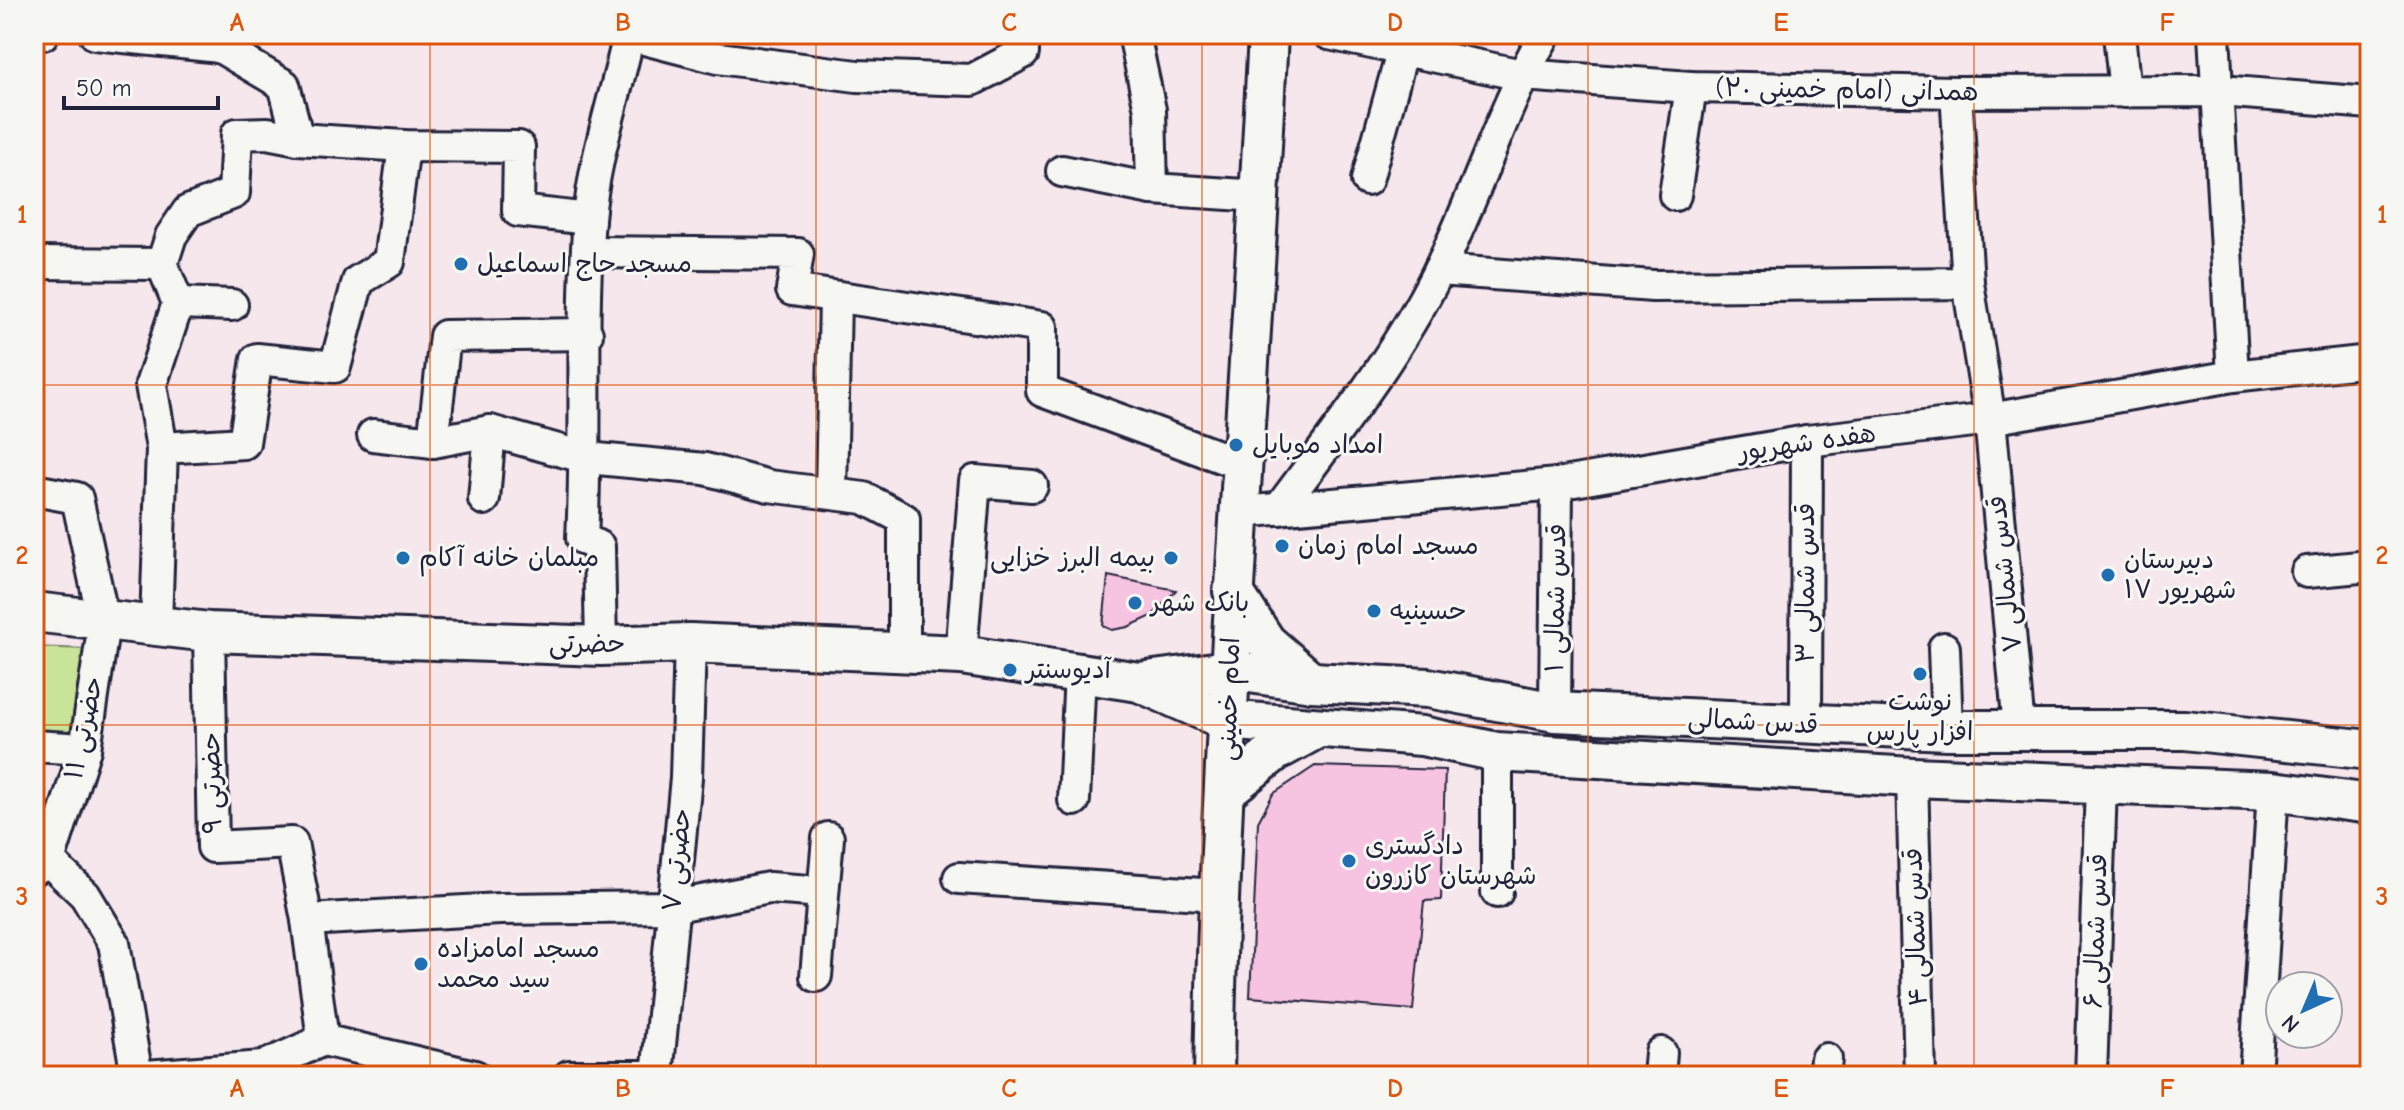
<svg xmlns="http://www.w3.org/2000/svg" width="2404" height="1110" font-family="'Comic Neue','Playpen Sans Arabic',sans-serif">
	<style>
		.green { fill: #c9e399; stroke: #76826a; stroke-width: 2 }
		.building { fill: #f6c3e1; stroke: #22223b; stroke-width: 2 }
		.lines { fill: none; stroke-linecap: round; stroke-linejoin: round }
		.minor-casing { stroke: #22223b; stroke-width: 36 }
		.major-casing { stroke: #22223b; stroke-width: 44 }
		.minor { stroke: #f6f6f2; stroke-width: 30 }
		.major { stroke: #f6f6f2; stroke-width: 38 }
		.grid { fill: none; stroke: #de560e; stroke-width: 2; stroke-opacity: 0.55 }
		.poi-dot { fill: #1f6fb2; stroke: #f6f6f2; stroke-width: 3 }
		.labels { text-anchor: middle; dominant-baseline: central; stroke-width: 6; stroke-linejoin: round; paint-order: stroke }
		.street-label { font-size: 26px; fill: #22223b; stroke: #f6f6f2 }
		.poi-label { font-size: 26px; fill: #22223b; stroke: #f6f6f2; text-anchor: start }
		.neatline { fill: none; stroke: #de560e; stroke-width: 3 }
		.grid-label { font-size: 26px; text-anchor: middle; font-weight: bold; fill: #de560e }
	</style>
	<rect width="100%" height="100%" fill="#f6e7ed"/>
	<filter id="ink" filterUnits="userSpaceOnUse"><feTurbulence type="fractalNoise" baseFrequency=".0125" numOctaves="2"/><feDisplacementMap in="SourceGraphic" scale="16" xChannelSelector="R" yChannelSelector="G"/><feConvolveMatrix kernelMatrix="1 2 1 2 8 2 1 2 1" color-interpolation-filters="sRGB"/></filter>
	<g filter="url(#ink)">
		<!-- green -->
		<path class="green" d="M34,647L88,649L76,742L34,741Z"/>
		<!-- building -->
		<g class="building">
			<path d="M1108,576L1176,590L1152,616L1128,627L1112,630L1103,626Z"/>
			<path d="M1315,766L1445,770L1441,900L1424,901L1413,1010L1250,997L1258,822L1273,794Z"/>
		</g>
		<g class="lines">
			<defs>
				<g id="minor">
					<path d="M95,34L220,47"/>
					<path d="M1134,34L1150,110L1152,189"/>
					<path d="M1329,34L1522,75L1691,87L1956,92L2220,91L2370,103"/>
					<path d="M2119,34L2125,92"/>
					<path d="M2214,34L2233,376"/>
					<path d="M629,35L718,58L857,76L972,80L1023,53V34"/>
					<path d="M34,36L43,34"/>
					<path d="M1956,92L1968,283L1990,419L2019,728"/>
					<path d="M298,139L404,146L519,147L518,211L589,219"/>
					<path d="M1062,171L1152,189L1260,196"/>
					<path d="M1367,180L1403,49"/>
					<path d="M1675,195L1691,87"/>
					<path d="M588,252L798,254L792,290L1042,327V391L1245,466"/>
					<path d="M34,263L162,264"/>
					<path d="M1439,270L1653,286L1968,283"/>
					<path d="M178,303L232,305"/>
					<path d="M373,435L433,442L490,431L587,458L705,469L769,486L864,498L904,519V651"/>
					<path d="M433,442L445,336L587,334"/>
					<path d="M162,448L244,443L257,359L335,367L358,281L389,262L404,146"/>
					<path d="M34,490L77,498L104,623L85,749L49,861L34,869"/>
					<path d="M831,493L835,299"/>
					<path d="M484,499L490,431"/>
					<path d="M1279,509C1336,432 1395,358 1438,272C1477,194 1501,110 1545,34"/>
					<path d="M1242,512L1557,484L1807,441L1990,419L2233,376L2370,361"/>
					<path d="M2307,572L2370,566"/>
					<path d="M156,624L162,448L151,385L178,303L162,264L171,236L188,211L234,193L237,134L267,133L298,139L284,85L220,47L221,34"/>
					<path d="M209,632L213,847L292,843L307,920L323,1040"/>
					<path d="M601,646L599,547L582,538C588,432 580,325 589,219C594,157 616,96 629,34"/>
					<path d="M1944,648L1947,730"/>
					<path d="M961,655L975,481L1032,486"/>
					<path d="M1555,712L1557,484"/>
					<path d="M1806,725L1807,441"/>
					<path d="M34,746L85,749"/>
					<path d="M1912,777L1920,1076"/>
					<path d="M1074,800L1080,672"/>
					<path d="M49,861L85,895L114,943L137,1076"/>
					<path d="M959,878L1217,895"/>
					<path d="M1497,892V752"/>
					<path d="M307,920L500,909L671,907L769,888L823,892"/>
					<path d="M816,976L828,838"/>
					<path d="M146,1076L263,1067L323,1040L475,1076"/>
					<path d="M569,1076H657"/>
					<path d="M657,1076L686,778L690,643"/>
					<path d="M1659,1076L1661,1053"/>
					<path d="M1824,1076L1826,1059"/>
					<path d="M2091,1076L2101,786"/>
					<path d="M2255,1076L2273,791"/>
				</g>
				<g id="major">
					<path d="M1233,591L1266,642L1312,682"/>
					<path d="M34,612L209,632L601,646L690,643L961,655L1139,682L1225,720L1422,736L1497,752L1912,777L2273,791L2370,804"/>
					<path d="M1139,682L1229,670L1312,682L1428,688L1555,712L1947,730H2185L2370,750"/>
					<path d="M1227,790L1276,751L1318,728"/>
					<path d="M1214,1076C1220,728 1251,382 1268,34"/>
				</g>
			</defs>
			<!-- minor casing -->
			<use href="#minor" class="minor-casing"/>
			<!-- major casing -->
			<use href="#major" class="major-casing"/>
			<!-- minor -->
			<use href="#minor" class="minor"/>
			<!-- major -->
			<use href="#major" class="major"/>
		</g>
	</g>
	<!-- grid -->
	<path class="grid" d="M430,34V1076M816,34V1076M1202,34V1076M1588,34V1076M1974,34V1076M34,385H2370M34,725H2370"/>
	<!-- markers -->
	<g class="poi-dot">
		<circle cx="461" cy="264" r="8"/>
		<circle cx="1236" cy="445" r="8"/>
		<circle cx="1282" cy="546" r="8"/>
		<circle cx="403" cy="558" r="8"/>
		<circle cx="1171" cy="558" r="8"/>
		<circle cx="2108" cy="575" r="8"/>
		<circle cx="1135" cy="603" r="8"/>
		<circle cx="1374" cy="611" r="8"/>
		<circle cx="1010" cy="670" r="8"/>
		<circle cx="1920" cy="674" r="8"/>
		<circle cx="1349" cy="861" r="8"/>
		<circle cx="421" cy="964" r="8"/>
	</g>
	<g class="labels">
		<!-- street labels -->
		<g class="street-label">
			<text transform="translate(1847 90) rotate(1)">همدانی (امام خمینی ۲۰)</text>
			<text transform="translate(1807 443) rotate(-8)">هفده شهریور</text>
			<text transform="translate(2005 574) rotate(-96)">۷ قدس شمالی</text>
			<text transform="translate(1806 583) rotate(-90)">۳ قدس شمالی</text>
			<text transform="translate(1556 598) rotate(-89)">قدس شمالی ۱</text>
			<text x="587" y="644">حضرتی</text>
			<text transform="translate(1229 699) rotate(-88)">امام خمینی</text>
			<text transform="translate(1753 722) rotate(3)">قدس شمالی</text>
			<text transform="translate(84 728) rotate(-78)">حضرتی ۱۱</text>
			<text transform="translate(212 783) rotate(-91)">حضرتی ۹</text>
			<text transform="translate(677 860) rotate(-84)">حضرتی ۷</text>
			<text transform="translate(1916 927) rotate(-92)">قدس شمالی ۴</text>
			<text transform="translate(2096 931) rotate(-88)">قدس شمالی ۶</text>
		</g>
		<!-- poi labels -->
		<g class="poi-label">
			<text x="477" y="264">مسجد حاج اسماعیل</text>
			<text x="1252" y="445">امداد موبایل</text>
			<text x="1298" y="546">مسجد امام زمان</text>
			<text x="419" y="558">مبلمان خانه آکام</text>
			<text x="1155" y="558" text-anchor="end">بیمه البرز خزایی</text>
			<text x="2124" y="560">دبیرستان<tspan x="2124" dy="30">۱۷ شهریور</tspan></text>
			<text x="1151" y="603">بانک شهر</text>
			<text x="1390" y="611">حسینیه</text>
			<text x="1026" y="670">آدیوسنتر</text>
			<text x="1920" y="702" text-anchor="middle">نوشت<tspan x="1920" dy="30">افزار پارس</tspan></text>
			<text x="1365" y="846">دادگستری<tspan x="1365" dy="30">شهرستان کازرون</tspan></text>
			<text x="437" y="949">مسجد امامزاده<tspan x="437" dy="30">سید محمد</tspan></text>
		</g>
	</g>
	<!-- margin -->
	<rect width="2404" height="1110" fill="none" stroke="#f6f6f2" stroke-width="88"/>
	<!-- north arrow -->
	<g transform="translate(2304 1010) rotate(224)"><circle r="38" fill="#f6f6f2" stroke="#a1a1a9" stroke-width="2"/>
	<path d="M0-6L14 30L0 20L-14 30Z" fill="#1f6fb2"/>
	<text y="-12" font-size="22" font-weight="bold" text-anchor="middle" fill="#22223b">N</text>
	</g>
	<!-- scale -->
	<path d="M64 96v12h154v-12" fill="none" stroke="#22223b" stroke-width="4"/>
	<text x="76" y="96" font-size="24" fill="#22223b" stroke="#f6f6f2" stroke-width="6" paint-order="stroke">50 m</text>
	<rect x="44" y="44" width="2316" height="1022" class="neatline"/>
	<g class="grid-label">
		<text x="237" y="31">A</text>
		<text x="623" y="31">B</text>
		<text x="1009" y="31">C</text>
		<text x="1395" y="31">D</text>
		<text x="1781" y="31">E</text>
		<text x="2167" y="31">F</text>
		<text x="22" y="223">1</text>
		<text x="2382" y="223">1</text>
		<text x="22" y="564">2</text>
		<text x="2382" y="564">2</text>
		<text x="22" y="905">3</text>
		<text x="2382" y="905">3</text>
		<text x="237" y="1097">A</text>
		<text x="623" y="1097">B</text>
		<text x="1009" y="1097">C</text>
		<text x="1395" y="1097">D</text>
		<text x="1781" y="1097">E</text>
		<text x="2167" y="1097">F</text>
	</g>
</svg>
